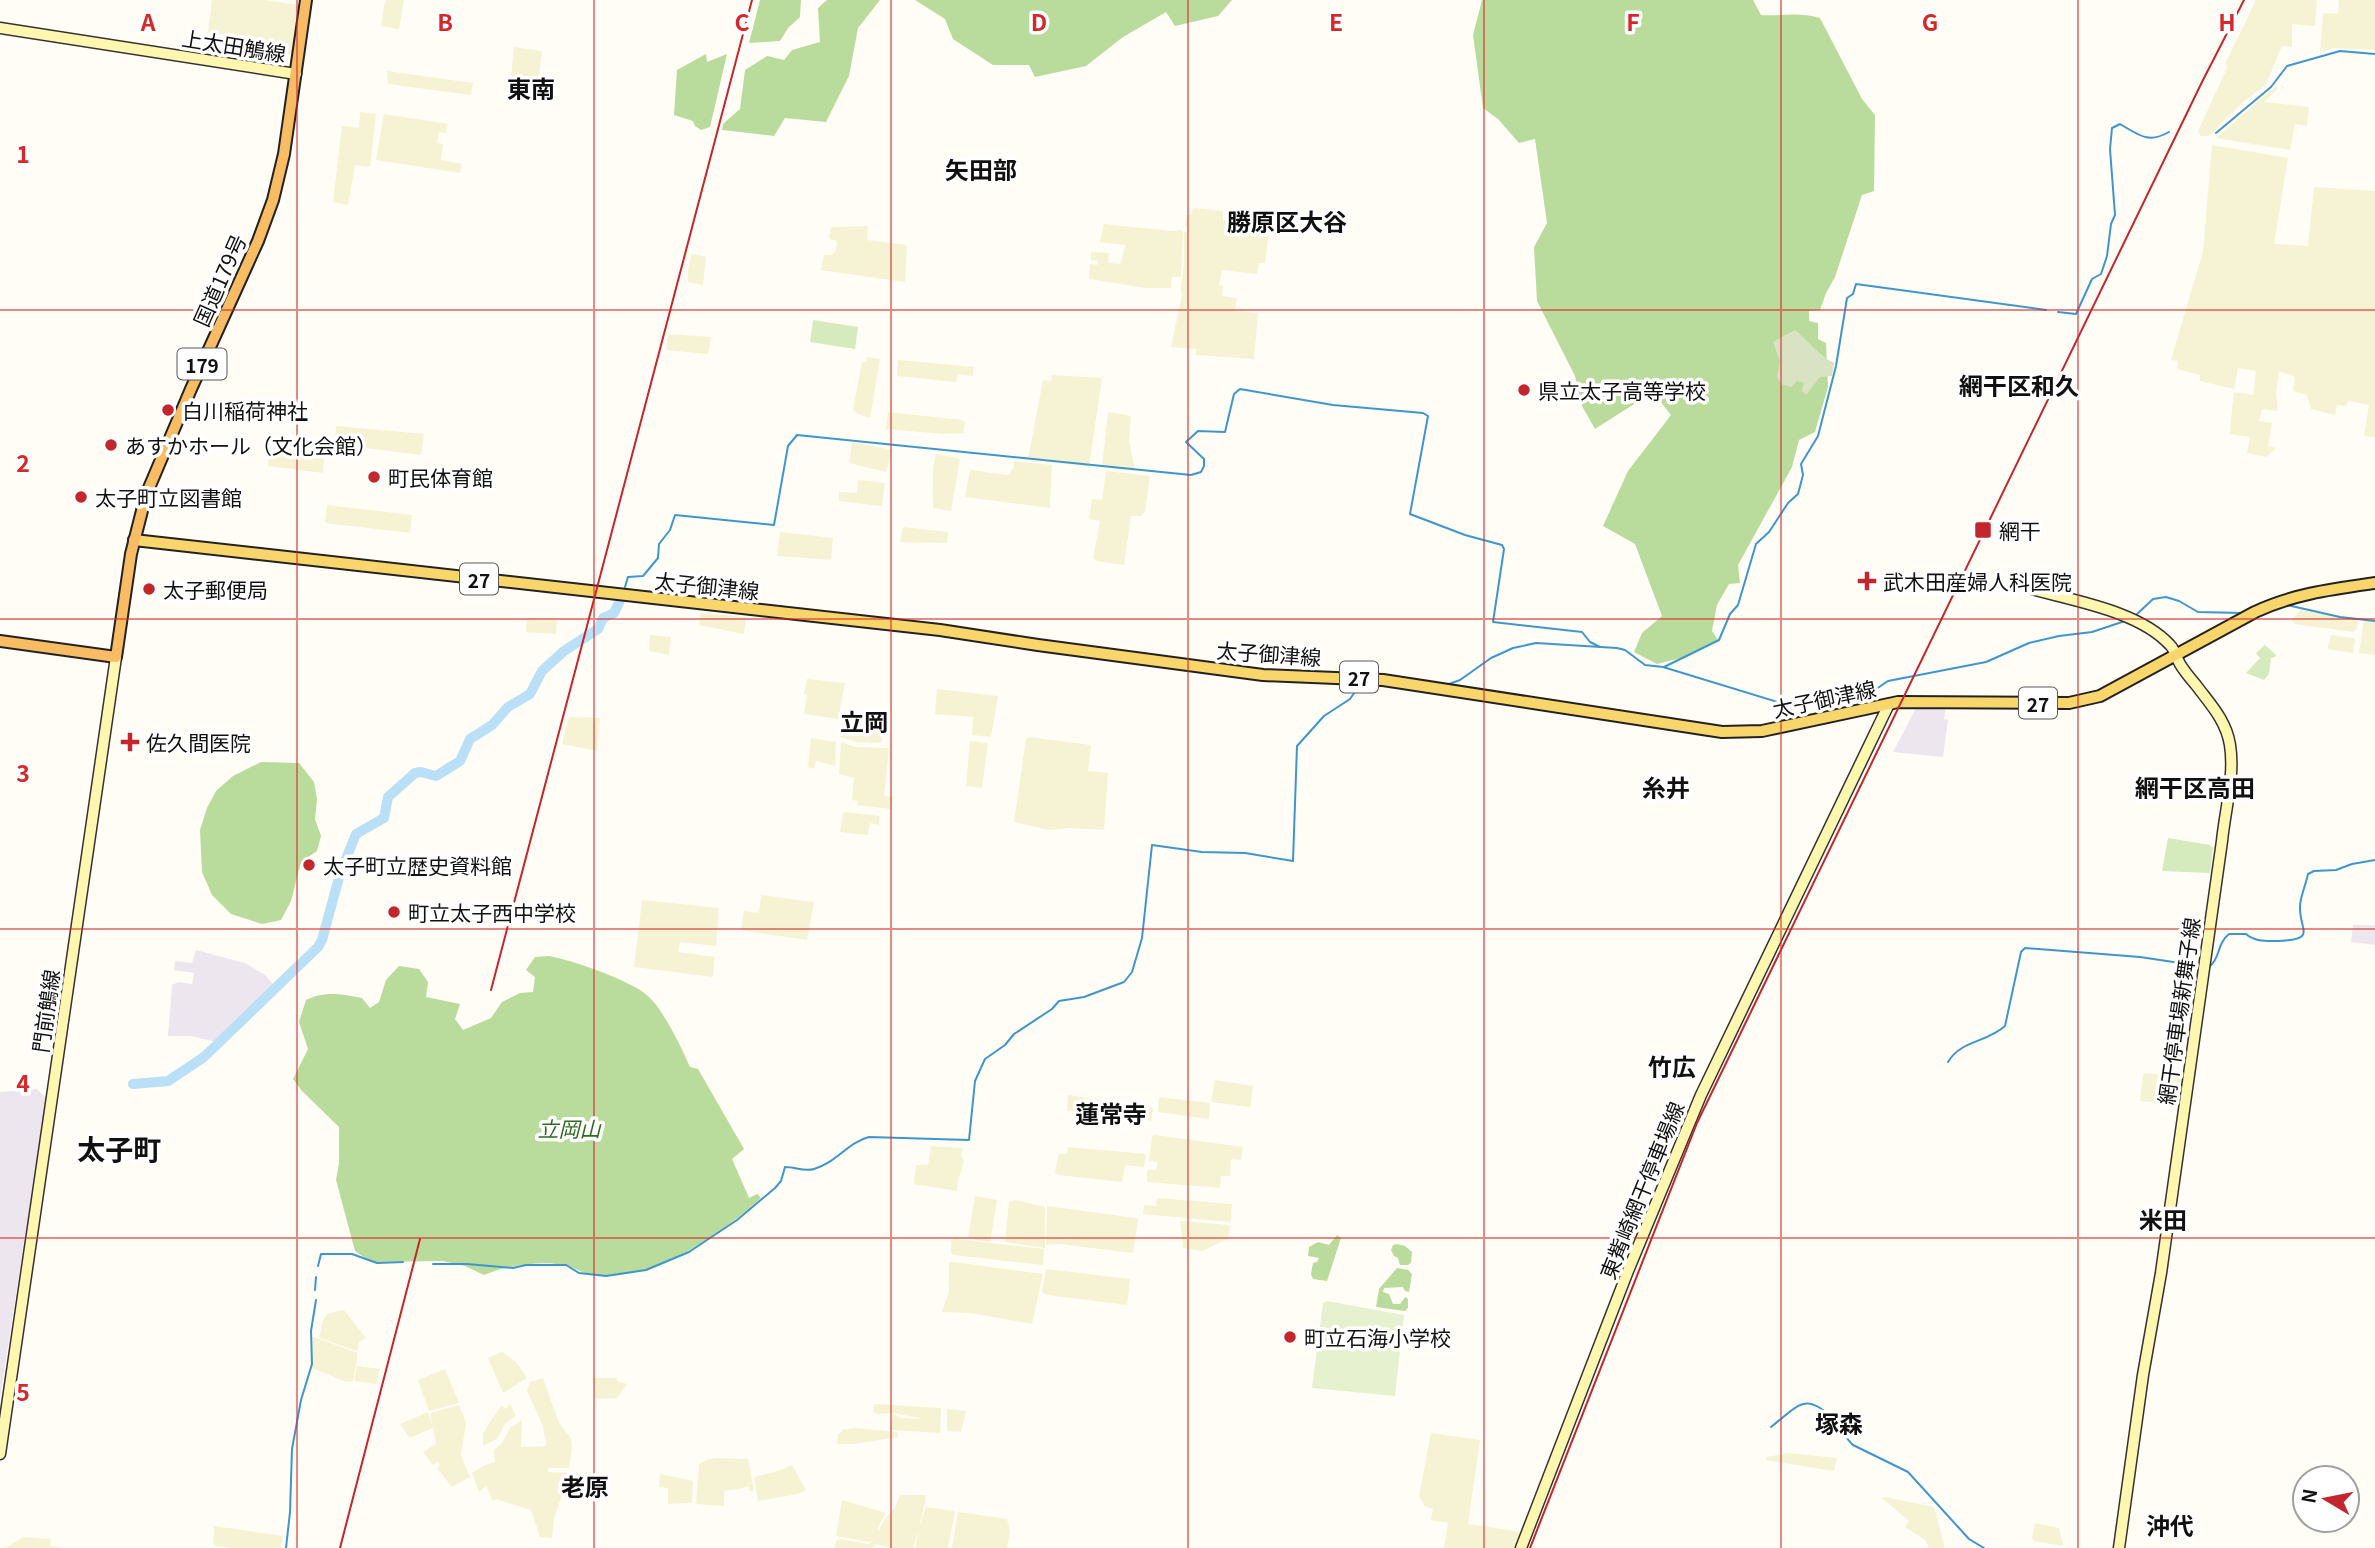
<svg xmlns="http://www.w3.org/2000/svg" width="2375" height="1548" font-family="Georgia,'Noto Sans JP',serif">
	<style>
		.industrial { fill: #eee6ef }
		.farmland { fill: #f6f3d4 }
		.green { fill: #d5ebbd }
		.forest { fill: #b9dc9c }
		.cemetery { fill: #d9e3c4 }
		.pitch { fill: #e6f2cf }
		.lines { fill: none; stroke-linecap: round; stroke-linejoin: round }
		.stream { stroke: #3f96cf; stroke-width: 2 }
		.river { stroke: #b9e0f7; stroke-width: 10 }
		.secondary-casing { stroke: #333; stroke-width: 13 }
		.primary-casing { stroke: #222; stroke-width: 14 }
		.trunk-casing { stroke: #222; stroke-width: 14 }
		.secondary { stroke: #fff6b0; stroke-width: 10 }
		.primary { stroke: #f9d66b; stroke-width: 10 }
		.trunk { stroke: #f7bc64; stroke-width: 10 }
		.rail { stroke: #c4262e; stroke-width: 2 }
		.grid { fill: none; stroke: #d62828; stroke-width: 2; stroke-opacity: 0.55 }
		.poi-dot { fill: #c4262e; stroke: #fff; stroke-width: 2.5 }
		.labels { text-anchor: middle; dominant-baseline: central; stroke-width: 7; stroke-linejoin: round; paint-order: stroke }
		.shield { fill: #fff; stroke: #585858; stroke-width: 2 }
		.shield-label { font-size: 19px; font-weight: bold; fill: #111 }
		.street-label { font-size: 21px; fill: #111; stroke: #fff }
		.poi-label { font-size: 21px; fill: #111; stroke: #fff; text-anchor: start }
		.park-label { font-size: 21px; font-style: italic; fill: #2f6b1f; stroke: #fff }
		.quarter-label { font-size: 24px; font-weight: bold; fill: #111; stroke: #fff }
		.district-label { font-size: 28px; font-weight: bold; fill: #111; stroke: #fff }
		.grid-label { font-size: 23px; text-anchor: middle; font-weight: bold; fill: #d62828; stroke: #fff; stroke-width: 7; stroke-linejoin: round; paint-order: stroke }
	</style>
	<rect width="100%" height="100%" fill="#fffdf5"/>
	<!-- industrial -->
	<g class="industrial">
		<path d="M1930,704L1946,705L1944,719L1948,720L1943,757L1893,752L1917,706L1925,708Z"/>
		<path d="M2353,925H2375V945L2351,942Z"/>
		<path d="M196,950L245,963L265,975L275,986L216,1042L191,1036H168L172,985L178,982L192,984L194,973L174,970L175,961L192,963Z"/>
		<path d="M37,1089L46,1098L0,1399V1092Z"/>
	</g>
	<!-- farmland -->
	<g class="farmland">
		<path d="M212,0H264L299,5L292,55L255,51L256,39L208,32Z"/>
		<path d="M385,0H404L399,29L381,26Z"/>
		<path d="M2256,0H2317L2315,26L2292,24V47L2282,46L2266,84L2240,105L2209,136H2201L2198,131L2227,68L2226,62Z"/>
		<path d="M2339,0H2375V50L2333,48L2320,53L2323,13L2338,14Z"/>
		<path d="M514,47L542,51L536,104L509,99Z"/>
		<path d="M387,71L473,83L471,95L388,84Z"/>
		<path d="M2276,86L2278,89L2264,102L2309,107L2307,126L2295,124L2290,150L2216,138Z"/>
		<path d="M360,112L376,114L370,167L355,165L348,205L333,202L342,126L359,128Z"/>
		<path d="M384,114L448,124L446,133L439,132L437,143L443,144L441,160L462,164L460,173L376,160Z"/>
		<path d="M2212,145L2288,158L2274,244L2308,246L2314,187L2375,191V437L2364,436L2369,405L2349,401L2346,406L2337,405L2335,415L2311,409L2307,395L2293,391L2295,377L2279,371L2276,392L2278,411L2262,409L2259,421L2272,423L2268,446L2276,448L2266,457L2247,453L2250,437L2230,434L2231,419L2234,392L2253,395L2256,371L2238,368L2234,389L2200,381V375L2177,369L2178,361L2171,360L2203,251Z"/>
		<path d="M1193,208L1223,211V220L1270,225L1265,263H1259L1257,274L1222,270L1219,285L1223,286L1222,296L1237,298L1235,311L1258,313L1254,359L1196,355V349L1171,347L1182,295L1181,288L1184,263V232H1188V227L1185,226L1187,215H1191Z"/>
		<path d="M1104,224L1171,231L1183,230L1181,277H1172L1171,288H1145L1089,279L1090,264L1097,265L1098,261L1091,260V252L1109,253L1108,263L1120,264L1123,255L1125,245L1100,242Z"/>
		<path d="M868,226L867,240L907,245L905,282L821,270L824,255H831L835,252L837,241L829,239L831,227Z"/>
		<path d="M692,254L706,257L703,285L688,282V269Z"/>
		<path d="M669,334L711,337L708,354L666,350Z"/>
		<path d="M867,357L880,359L870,418L858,414L853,410L862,362H866Z"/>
		<path d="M898,360L974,367L973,376L958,374L956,382L897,376Z"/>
		<path d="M1052,375L1102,378L1089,467L1028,459L1043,380L1051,381Z"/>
		<path d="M888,412L962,420L965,422L963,433L944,434L886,429Z"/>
		<path d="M1108,412L1131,416L1129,440L1135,471L1102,467Z"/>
		<path d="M336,426L424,434L421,455L335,444Z"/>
		<path d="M277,442L325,447L323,473L268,466L269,454L276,455Z"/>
		<path d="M852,442L893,450L886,472L849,463Z"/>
		<path d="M936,454L960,459L951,511L933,508V468Z"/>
		<path d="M1014,461L1052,465L1050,508L965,497L970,470L1008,475L1013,469Z"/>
		<path d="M1106,471L1150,476L1145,512L1141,516H1131L1124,565L1097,561L1093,558L1100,521L1089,519L1092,499L1102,500Z"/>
		<path d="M858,480L885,483L882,506L839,501V492L857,493Z"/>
		<path d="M327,505L412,515L410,533L325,523Z"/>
		<path d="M903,527L948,532L947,543L900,542Z"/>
		<path d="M780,532L833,538L831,560L777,556Z"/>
		<path d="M2300,610L2358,620L2357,629L2353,632L2295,624L2292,621Z"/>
		<path d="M701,613L746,617L744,634L699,625Z"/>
		<path d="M527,618L557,620L556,634L526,632Z"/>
		<path d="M2364,620L2375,621V655L2359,653Z"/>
		<path d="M650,635L671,637L669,655L649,651Z"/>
		<path d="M2331,635L2353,638L2355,640L2353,653L2327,649Z"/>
		<path d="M807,679L845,683L838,719L804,714L807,695L804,694Z"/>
		<path d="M937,689L998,696L991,737L972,735L973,717L935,714Z"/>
		<path d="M569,717L600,718L597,751L562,744Z"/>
		<path d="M842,721L884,726L881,743L857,742L840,737Z"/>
		<path d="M1029,737L1091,745L1088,771L1108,773L1104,830L1070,828L1049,830L1014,822L1026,739Z"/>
		<path d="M811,738L836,742L835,766L816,761L814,769L808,767Z"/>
		<path d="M970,741L988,743L982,788L966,786Z"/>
		<path d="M841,742L856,747L889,748L884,796L893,797L891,809L857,805L858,801L852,800L854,778L839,774Z"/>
		<path d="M843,812L880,816L879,825L870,823L868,835L840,832Z"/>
		<path d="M761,895L814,902L807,940L741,930L744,911L759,913Z"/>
		<path d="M642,900L719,908L716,946L680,942L678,952L715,957L713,977L634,967Z"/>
		<path d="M2145,1073L2185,1078L2180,1105L2140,1101L2143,1075Z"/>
		<path d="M1215,1080L1253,1086L1250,1107L1211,1102Z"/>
		<path d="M1068,1095L1153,1108L1151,1121L1067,1111Z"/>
		<path d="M1159,1097L1210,1103L1209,1119L1158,1112Z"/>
		<path d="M1155,1135L1243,1147L1241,1160L1231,1159L1230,1176H1221L1220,1188L1147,1182V1170H1156L1158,1162L1149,1161L1152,1137Z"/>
		<path d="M931,1146L963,1148L961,1156L964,1161L958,1181L957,1191L914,1184L916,1165H928Z"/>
		<path d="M1068,1147L1146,1154L1144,1167L1125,1165L1122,1182L1058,1175L1055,1172L1059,1154H1067Z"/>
		<path d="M975,1196L997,1200L990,1242L968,1238Z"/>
		<path d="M1157,1198L1232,1204L1231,1222L1143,1214L1144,1205L1156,1206Z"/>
		<path d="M1015,1200L1045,1207V1248L1005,1242L1009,1202Z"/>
		<path d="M1047,1206L1136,1218L1138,1220L1133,1253L1060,1244L1046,1245Z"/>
		<path d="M1180,1221L1228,1225L1230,1226L1228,1239L1202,1251L1183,1248Z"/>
		<path d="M955,1239L1044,1249L1043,1265L954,1255L951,1253V1241Z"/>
		<path d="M953,1262L1043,1274L1032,1324L970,1313L942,1312L949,1291V1263Z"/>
		<path d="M1046,1269L1130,1279L1127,1305L1047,1295L1042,1292Z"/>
		<path d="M344,1310L366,1338L359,1342L357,1351L319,1338L323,1320L329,1313Z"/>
		<path d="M311,1336L358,1353L353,1381L346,1382L310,1367Z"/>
		<path d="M502,1352L516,1362L527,1378L503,1393L488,1358Z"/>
		<path d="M357,1366L380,1369L376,1384L354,1381Z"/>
		<path d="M445,1369L459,1403L429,1411L418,1380Z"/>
		<path d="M543,1378L559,1423L571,1438L572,1448L569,1468H548V1472L569,1473L554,1519L552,1538L540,1537L531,1510L496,1499L493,1501L486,1486L479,1492L472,1473L485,1465L495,1462L494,1450L502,1443L510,1428L522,1420L521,1447L546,1446L548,1461L543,1426L527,1391L530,1382Z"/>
		<path d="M592,1378H617V1381L627,1384L617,1398L598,1399L595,1397Z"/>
		<path d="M510,1404L516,1416L505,1424L497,1439L483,1446V1434L490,1422L501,1406L506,1409Z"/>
		<path d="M874,1404L941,1408L940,1433L892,1430L890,1429L893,1414L901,1418L924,1419L893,1413L877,1414L873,1412Z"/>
		<path d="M459,1405L466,1423L461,1455L470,1477L452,1487L437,1468L440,1465L437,1462L433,1465L423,1452L436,1444L430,1413Z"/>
		<path d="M947,1409L966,1411L961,1432L947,1431Z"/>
		<path d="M428,1412L433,1428L410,1438L400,1424Z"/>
		<path d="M854,1428L897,1432L898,1437L853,1444H837L838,1434L842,1432V1430Z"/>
		<path d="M1431,1433L1480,1440L1468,1524L1522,1532L1515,1548H1444L1448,1523L1431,1520L1433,1509L1425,1507L1419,1496Z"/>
		<path d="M1788,1453L1837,1458L1834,1471L1766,1460L1767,1457Z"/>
		<path d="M721,1458L748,1459L754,1491H749V1487L724,1491V1506L696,1504L699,1464L709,1459Z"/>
		<path d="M792,1465L806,1490L798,1494L758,1501L754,1477L781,1470Z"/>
		<path d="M660,1474L693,1481L692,1503L668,1504V1488L659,1487Z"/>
		<path d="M900,1495H925L926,1499L919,1528L926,1507L955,1511L948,1548H915L919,1530L913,1548H892L875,1544L872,1548H835L836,1541L840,1539L874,1545L869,1543L875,1539L868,1542L836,1536L842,1500L886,1513L878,1527V1531L887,1516L895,1508Z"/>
		<path d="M1885,1497L1934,1507L1945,1548H1929L1925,1540L1905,1527L1909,1521L1882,1498Z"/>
		<path d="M958,1512L1007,1519L1010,1531L1007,1548H952Z"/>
		<path d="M2035,1523L2059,1528L2063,1546L2034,1541L2032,1538Z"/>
		<path d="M214,1526L283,1536L281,1548H233L216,1546L213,1543Z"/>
		<path d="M23,1537L51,1539L50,1546L64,1548H6Z"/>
	</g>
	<!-- green -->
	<g class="green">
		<path d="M813,320L858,327L855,349L810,342Z"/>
		<path d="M2265,645L2277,656L2271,658L2269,674L2264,680L2246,673L2260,658L2256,653Z"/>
		<path d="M2168,838L2210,845L2213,848L2210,873L2162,871Z"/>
	</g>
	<!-- forest -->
	<g class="forest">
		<path d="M760,0H801L800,17L788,28L780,41L749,43Z"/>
		<path d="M827,0H880L858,28L849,76L826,122L785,118L774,136L722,130L723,124L740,109L745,70L767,56L784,60L792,50L820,42L818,8Z"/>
		<path d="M915,0H1232L1218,16L1175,26L1166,12L1123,37L1086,66L1035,77L1029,65H993L953,39L945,19Z"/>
		<path d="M1482,0H1753L1761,15C1781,16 1801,12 1820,18L1862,99L1875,115L1874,191L1862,195L1835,277L1826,293L1820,310L1809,311V321L1818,323V339L1826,343L1828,387L1815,432L1799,440L1792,467L1738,565L1740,583L1729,584L1717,605L1712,631L1718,640L1689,656L1657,664L1634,652L1642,633L1662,616L1635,544L1603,526L1628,471L1671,415L1653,392L1595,429L1582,406L1575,376L1537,301L1534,247L1547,223L1535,139L1519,143L1498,119L1483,108L1473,35Z"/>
		<path d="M706,54L707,62L727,54L710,127L701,130L695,126L693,121L674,115L677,70Z"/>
		<path d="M261,762L299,763L314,782L317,799L315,819L321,836L317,851L301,862L291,901L281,920L262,924L231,914L212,895L202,872L200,830L207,808L216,791L233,776Z"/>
		<path d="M549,956C572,960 633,981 649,997C662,1008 683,1050 690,1067L698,1069L744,1149L732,1159L749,1198L757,1194L761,1198C718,1236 650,1285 589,1274C580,1272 572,1266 563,1265C542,1260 504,1266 484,1275L465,1266L443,1261L371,1262L355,1251L336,1180L339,1163V1127L301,1090L293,1079L308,1049L299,1022L306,1000C325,991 341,994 362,998L370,1008L379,1002L386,980L399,966L419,969L428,982L426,997L460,1004L455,1019L463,1030L491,1018L502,1002L520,993L533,992L535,977L526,970L535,957Z"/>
		<path d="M1337,1235L1341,1238L1327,1281L1313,1279L1311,1274L1313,1263L1317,1262L1319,1258L1308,1256L1309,1247L1318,1242L1329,1245Z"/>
		<path d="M1397,1244L1405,1246L1412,1252L1411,1263L1408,1265H1400L1398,1258L1394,1256L1391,1250L1393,1245Z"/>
		<path d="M1397,1268L1408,1270L1412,1274L1409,1292L1405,1291L1403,1287L1384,1288L1383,1292L1389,1294L1393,1304H1400L1405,1297L1408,1299V1308L1405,1311L1376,1307L1379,1289Z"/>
	</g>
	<!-- cemetery -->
	<path class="cemetery" d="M1795,330C1808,340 1819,356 1834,363L1832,376L1820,377L1806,395L1802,390L1804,383L1797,381L1791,387L1781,384L1777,377L1780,361L1773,342Z"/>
	<!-- pitch -->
	<path class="pitch" d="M1327,1301L1404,1315L1395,1396L1312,1388L1323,1303Z"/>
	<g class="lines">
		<!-- stream -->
		<g class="stream">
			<path d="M2216,133L2271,87L2287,66L2340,51L2375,54"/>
			<path d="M2058,312L2076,314L2092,279L2101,274L2107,256L2111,224L2115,215L2110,149L2112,128L2120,124C2139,135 2148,144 2169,132"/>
			<path d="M625,587L628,577L643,576L658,558L659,544L670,530L675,515L774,525L788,446L797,435L1191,475L1201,472L1204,466V459L1186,442L1198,431L1225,432L1234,394L1240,389L1333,405L1423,413L1428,416L1410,514L1465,535L1502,545L1504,549L1493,622L1582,632L1590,642L1600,647"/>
			<path d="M2287,605L2340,617L2375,621"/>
			<path d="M2136,615L2153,599L2166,597L2179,601L2198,612L2242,613"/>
			<path d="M1664,667L1719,640L1730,614L1738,605L1756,544L1769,532L1788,503L1798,494L1803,475L1801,464L1818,436L1836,366L1847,298L1853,294L1856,284L2046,310"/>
			<path d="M1449,684L1460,680L1491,658L1513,648L1536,643L1617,648L1625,650L1645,665L1663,667L1781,703L1841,695L1866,696L1888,681L1986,662L2029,643L2059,636L2092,632L2125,621"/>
			<path d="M2210,966C2220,959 2217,943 2229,934H2246C2255,942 2266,941 2278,941C2318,939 2299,931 2300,906C2300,898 2306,884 2308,874L2314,871L2336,870L2352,864L2375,860"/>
			<path d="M1948,1062C1961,1040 1986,1043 2005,1026L2021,952L2025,948L2140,957L2200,966"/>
			<path d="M433,1264H467L513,1268L526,1265H566L579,1273L606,1276L646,1270L689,1252L737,1220L775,1188L781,1181L785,1167C795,1167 805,1172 814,1169C836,1163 848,1142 869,1137L969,1140L975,1081L985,1059L1005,1045L1014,1034L1052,1009L1059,1001L1084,997L1124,982L1132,972L1142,938L1152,845L1202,852L1245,853L1293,861L1297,746L1324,716L1350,699L1361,683"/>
			<path d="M318,1266L321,1254H352L377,1263L403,1262"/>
			<path d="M315,1290L316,1277"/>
			<path d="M1771,1427C1799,1405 1806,1390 1836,1422C1843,1430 1845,1438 1853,1445L1908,1472L1969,1539L1984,1548"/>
			<path d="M286,1548L290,1512L292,1449L301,1400L312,1364L311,1331L316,1300"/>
		</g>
		<!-- river -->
		<path class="river" d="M133,1084L168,1081L204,1057L318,947L322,940L340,874L356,834L384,818L388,797L415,773L421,772L436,776L460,761L470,739L492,725L508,707L530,694L542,671L564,651L598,629L603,618L614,613L619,603"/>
		<defs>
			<g id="secondary">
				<path d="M0,28L296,74"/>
				<path d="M2032,589C2074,601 2139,611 2170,645C2175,650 2176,657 2180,664C2184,671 2190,678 2196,685C2210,704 2226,720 2230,745C2235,776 2225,810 2222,841L2161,1273L2143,1375L2119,1548"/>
				<path d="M0,1454L116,657"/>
				<path d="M1521,1548L1628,1271L1701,1095L1889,704"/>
			</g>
			<path id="primary" d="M134,540L940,630L1038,645L1263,675L1383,680L1722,732L1762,731L1898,702L2069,703L2100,696L2255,612C2293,594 2333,589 2375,583"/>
			<path id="trunk" d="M0,641L116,657L131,554L146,495L191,389L258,241L273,200L284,154L306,0"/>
		</defs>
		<!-- secondary casing -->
		<use href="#secondary" class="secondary-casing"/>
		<!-- primary casing -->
		<use href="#primary" class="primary-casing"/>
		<!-- trunk casing -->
		<use href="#trunk" class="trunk-casing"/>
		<!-- secondary -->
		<use href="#secondary" class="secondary"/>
		<!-- primary -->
		<use href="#primary" class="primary"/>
		<!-- trunk -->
		<use href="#trunk" class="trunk"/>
		<!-- rail -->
		<g class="rail">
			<path d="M491,990L752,0"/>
			<path d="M340,1548L420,1239"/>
			<path d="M1530,1548L1697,1123L2202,82L2244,0"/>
		</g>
	</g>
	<!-- grid -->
	<path class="grid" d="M297,0V1548M594,0V1548M891,0V1548M1188,0V1548M1484,0V1548M1781,0V1548M2078,0V1548M0,310H2375M0,619H2375M0,929H2375M0,1238H2375"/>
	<!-- markers -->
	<g class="poi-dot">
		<circle cx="1524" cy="390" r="7"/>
		<circle cx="168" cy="410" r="7"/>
		<circle cx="111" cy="445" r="7"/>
		<circle cx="374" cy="477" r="7"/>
		<circle cx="81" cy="497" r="7"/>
		<rect x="1974" y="521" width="18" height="18" rx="3.5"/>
		<path d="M1863.5 570.5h7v7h7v7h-7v7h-7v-7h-7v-7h7z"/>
		<circle cx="149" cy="589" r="7"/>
		<path d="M126.5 731.5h7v7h7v7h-7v7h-7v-7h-7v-7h7z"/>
		<circle cx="309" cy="865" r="7"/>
		<circle cx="394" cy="912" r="7"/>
		<circle cx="1290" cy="1337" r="7"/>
	</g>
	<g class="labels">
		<!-- shield labels -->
		<g class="shield">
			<rect x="177.5" y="348.5" width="49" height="31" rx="5"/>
			<rect x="460" y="563.5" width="38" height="31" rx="5"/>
			<rect x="1340" y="661.5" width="38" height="31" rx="5"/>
			<rect x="2019" y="687.5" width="38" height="31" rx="5"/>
		</g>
		<g class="shield-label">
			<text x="202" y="364">179</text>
			<text x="479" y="579">27</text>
			<text x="1359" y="677">27</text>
			<text x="2038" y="703">27</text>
		</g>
		<!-- street labels -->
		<g class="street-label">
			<text transform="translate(234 45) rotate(9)">上太田鵤線</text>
			<text transform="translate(219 280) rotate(-66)">国道179号</text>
			<text transform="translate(707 585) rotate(6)">太子御津線</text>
			<text transform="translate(1269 653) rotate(4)">太子御津線</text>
			<text transform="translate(1824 698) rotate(-12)">太子御津線</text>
			<text transform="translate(45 1011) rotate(-82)">門前鵤線</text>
			<text transform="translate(2178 1011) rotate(-82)">網干停車場新舞子線</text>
			<text transform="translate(1641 1190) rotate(-68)">東觜崎網干停車場線</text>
		</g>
		<!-- poi labels -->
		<g class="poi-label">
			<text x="1538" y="390">県立太子高等学校</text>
			<text x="182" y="410">白川稲荷神社</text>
			<text x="125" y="445">あすかホール（文化会館）</text>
			<text x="388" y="477">町民体育館</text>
			<text x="95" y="497">太子町立図書館</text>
			<text x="1999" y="530">網干</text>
			<text x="1883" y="581">武木田産婦人科医院</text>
			<text x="163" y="589">太子郵便局</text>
			<text x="146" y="742">佐久間医院</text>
			<text x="323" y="865">太子町立歴史資料館</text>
			<text x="408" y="912">町立太子西中学校</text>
			<text x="1304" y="1337">町立石海小学校</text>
		</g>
		<!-- park labels -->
		<g class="park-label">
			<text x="569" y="1128">立岡山</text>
		</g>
		<!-- quarter labels -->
		<g class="quarter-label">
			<text x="531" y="87">東南</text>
			<text x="981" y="168">矢田部</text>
			<text x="1287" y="220">勝原区大谷</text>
			<text x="2019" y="384">網干区和久</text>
			<text x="864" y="720">立岡</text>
			<text x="1666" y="786">糸井</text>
			<text x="2195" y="786">網干区高田</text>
			<text x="1672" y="1065">竹広</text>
			<text x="1111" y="1112">蓮常寺</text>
			<text x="2163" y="1218">米田</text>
			<text x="1839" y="1422">塚森</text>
			<text x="585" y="1485">老原</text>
			<text x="2170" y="1524">沖代</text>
		</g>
		<!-- district labels -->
		<g class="district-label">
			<text x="119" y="1148">太子町</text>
		</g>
	</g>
	<g class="grid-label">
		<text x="148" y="31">A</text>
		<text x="445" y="31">B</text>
		<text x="742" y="31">C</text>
		<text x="1039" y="31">D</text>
		<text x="1336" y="31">E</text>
		<text x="1633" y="31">F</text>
		<text x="1930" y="31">G</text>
		<text x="2227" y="31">H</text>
		<text x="23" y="163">1</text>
		<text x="23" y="472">2</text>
		<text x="23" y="782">3</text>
		<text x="23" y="1092">4</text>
		<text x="23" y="1401">5</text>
	</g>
	<!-- north arrow -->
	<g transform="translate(2326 1499) rotate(280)"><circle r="33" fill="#ffffff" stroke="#a0a0a0" stroke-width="2"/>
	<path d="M0-5L12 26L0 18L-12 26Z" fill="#c4262e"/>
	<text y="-10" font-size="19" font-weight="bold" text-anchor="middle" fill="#111111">N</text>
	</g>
</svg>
